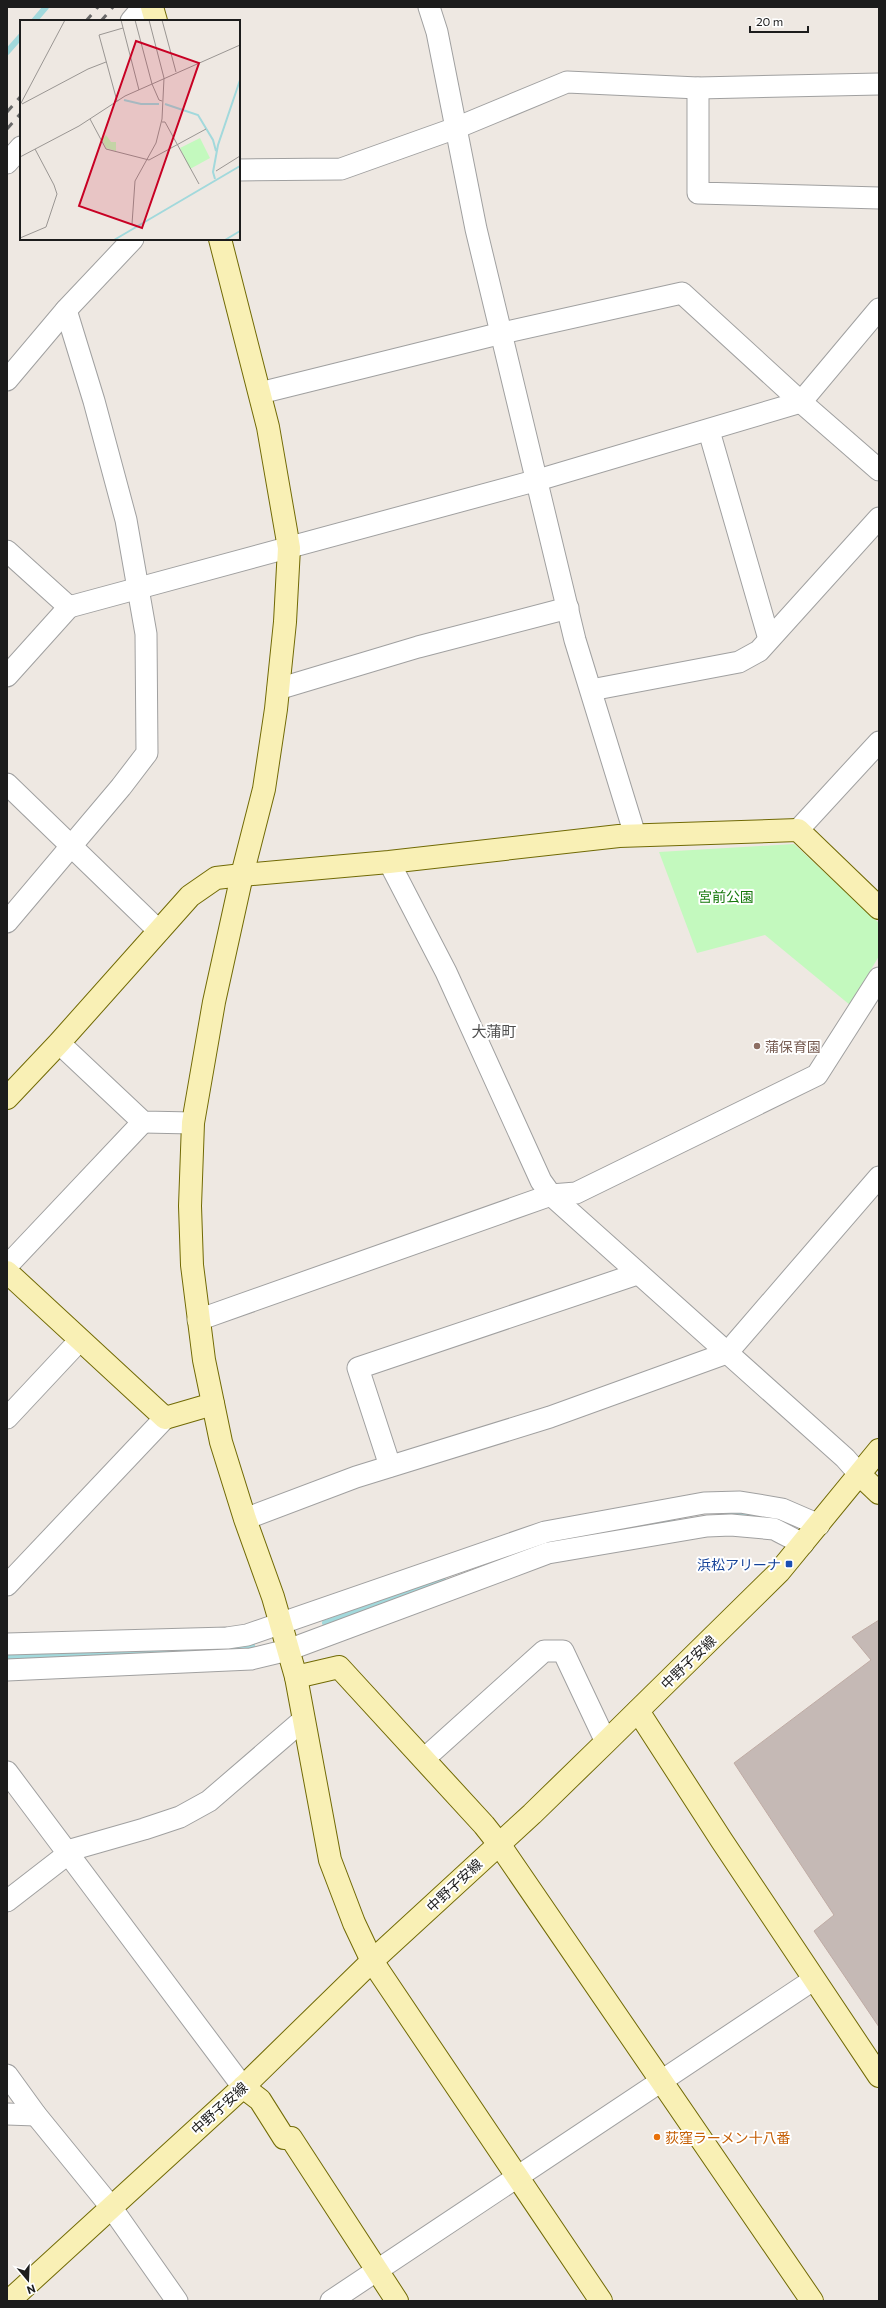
<svg xmlns="http://www.w3.org/2000/svg" width="886" height="2308" font-family="Commissioner,'Noto Sans JP',sans-serif">
	<style>
		.park { fill: #c3f9be }
		.lines { fill: none; stroke-linecap: round; stroke-linejoin: round }
		.stream { stroke: #a2d9dc; stroke-width: 6 }
		.building { fill: #c5b9b5; stroke: #bfaba4 }
		.street-casing { stroke: #a0a0a0; stroke-width: 23 }
		.secondary-casing { stroke: #716a05; stroke-width: 24 }
		.street { stroke: #fff; stroke-width: 21 }
		.secondary { stroke: #f9f0b5; stroke-width: 22 }
		.rail { stroke: #6a6a6a; stroke-width: 3; stroke-dasharray: 8 8; stroke-linecap: butt }
		.education-dot { fill: #8d6e63; stroke: #fff; stroke-width: 1.5 }
		.transit-dot { fill: #1a4fb4; stroke: #fff; stroke-width: 1.5 }
		.food-dot { fill: #e8710a; stroke: #fff; stroke-width: 1.5 }
		.labels { text-anchor: middle; dominant-baseline: central; stroke-width: 4; stroke-linejoin: round; paint-order: stroke }
		.park-label { font-size: 14px; fill: #16790c; stroke: #fff }
		.education-label { font-size: 14px; fill: #785e54; stroke: #fff; text-anchor: start }
		.transit-label { font-size: 14px; fill: #164399; stroke: #fff; text-anchor: end }
		.street-label { font-size: 14px; fill: #1c1c1c; stroke: #fff }
		.food-label { font-size: 14px; fill: #c56008; stroke: #fff; text-anchor: start }
		.neighbourhood-label { font-size: 15px; fill: #4f4f4f; stroke: #fff }
		.inset-river { fill: none; stroke: #a2d9dc; stroke-width: 2 }
		.inset-road { fill: none; stroke: #9a9693; stroke-width: 1 }
		.view { fill: #c80124; fill-opacity: 0.15; stroke: #c80124; stroke-width: 2 }
		.inset-edge { fill: none; stroke: #1c1c1c; stroke-width: 2 }
	</style>
	<rect width="100%" height="100%" fill="#eee8e2"/>
	<!-- park -->
	<path class="park" d="M794,844L879,923V956L850,1005L765,935L697,953L659,852Z"/>
	<g class="lines">
		<!-- stream -->
		<g class="stream">
			<path d="M34,21L46,7"/>
			<path d="M7,52L21,36"/>
			<path d="M728,1515L748,1514L766,1519"/>
			<path d="M625,1529L671,1521"/>
			<path d="M325,1623L444,1581"/>
			<path d="M7,1656L242,1649L252,1645"/>
		</g>
	</g>
	<!-- building -->
	<path class="building" d="M879,1620V2027L814,1931L834,1915L734,1763L871,1660L852,1637Z"/>
	<g class="lines">
		<defs>
			<g id="street">
				<path d="M429,7L437,32L476,229L575,640L635,835"/>
				<path d="M131,21L143,7"/>
				<path d="M698,88V193L879,198"/>
				<path d="M7,163L21,147"/>
				<path d="M239,170L341,169L456,128L567,82L698,88L879,84"/>
				<path d="M7,380L66,310L133,239"/>
				<path d="M260,393L502,333L682,293L801,402L879,470"/>
				<path d="M709,431L769,639"/>
				<path d="M7,551L69,607L538,480L801,402L879,309"/>
				<path d="M7,676L69,607"/>
				<path d="M278,689L418,647L568,608"/>
				<path d="M591,690L739,662L759,651L879,518"/>
				<path d="M7,784L159,931"/>
				<path d="M798,830L879,742"/>
				<path d="M389,862L446,972L541,1181L551,1195L845,1458L860,1475"/>
				<path d="M7,922L121,787L147,753L146,634L126,520L94,401L66,310"/>
				<path d="M59,1043L143,1122L193,1123"/>
				<path d="M7,1266L143,1122"/>
				<path d="M198,1320L551,1195L576,1193L817,1075L879,978"/>
				<path d="M7,1418L80,1340"/>
				<path d="M390,1466L358,1368L637,1274"/>
				<path d="M245,1519L356,1477L550,1417L727,1353L879,1177"/>
				<path d="M7,1585L165,1418"/>
				<path d="M7,1644L227,1638L247,1635L545,1532L704,1503L740,1502L782,1509L819,1525"/>
				<path d="M7,1670L251,1659L288,1650L548,1553L707,1526L731,1525L774,1529L803,1544"/>
				<path d="M424,1759L544,1651H563L606,1742"/>
				<path d="M7,1772L243,2087"/>
				<path d="M67,1851L144,1829L180,1817L209,1801L303,1720"/>
				<path d="M7,1901L69,1853"/>
				<path d="M7,2075L36,2115L111,2207L177,2301"/>
				<path d="M7,2114L36,2115"/>
				<path d="M331,2301L813,1980"/>
			</g>
			<g id="secondary">
				<path d="M152,7L156,21"/>
				<path d="M220,239L268,427L289,548L285,622L276,709L264,789L242,875L214,1002L193,1123L190,1206L192,1265L204,1360L221,1442L245,1519L273,1597L296,1677L330,1860L354,1923L372,1961L601,2301"/>
				<path d="M7,1098L59,1043L190,896L216,878L242,875L389,862L619,836L798,830L879,908"/>
				<path d="M7,1272L165,1418L213,1404"/>
				<path d="M860,1475L879,1493"/>
				<path d="M296,1677L339,1667L484,1825L499,1844L812,2301"/>
				<path d="M638,1711L722,1841L879,2076"/>
				<path d="M243,2087L260,2100L284,2138H291L397,2301"/>
				<path d="M9,2301L243,2087L372,1961L532,1814L606,1742L779,1572L879,1450"/>
			</g>
		</defs>
		<!-- street casing -->
		<use href="#street" class="street-casing"/>
		<!-- secondary casing -->
		<use href="#secondary" class="secondary-casing"/>
		<!-- street -->
		<use href="#street" class="street"/>
		<!-- secondary -->
		<use href="#secondary" class="secondary"/>
		<!-- rail -->
		<g class="rail">
			<path d="M86,21L98,7"/>
			<path d="M101,21L113,7"/>
			<path d="M7,112L21,96"/>
			<path d="M7,129L21,113"/>
		</g>
	</g>
	<!-- markers -->
	<circle class="education-dot" cx="757" cy="1046" r="4"/>
	<rect class="transit-dot" x="785" y="1560" width="8" height="8" rx="2"/>
	<circle class="food-dot" cx="657" cy="2137" r="4"/>
	<g class="labels">
		<!-- park labels -->
		<g class="park-label">
			<text x="726" y="896">宮前公園</text>
		</g>
		<!-- education labels -->
		<g class="education-label">
			<text x="765" y="1046">蒲保育園</text>
		</g>
		<!-- transit labels -->
		<g class="transit-label">
			<text x="781" y="1564">浜松アリーナ</text>
		</g>
		<!-- street labels -->
		<g class="street-label">
			<text transform="translate(688 1662) rotate(-44)">中野子安線</text>
			<text transform="translate(454 1885) rotate(-43)">中野子安線</text>
			<text transform="translate(219 2108) rotate(-42)">中野子安線</text>
		</g>
		<!-- food labels -->
		<g class="food-label">
			<text x="665" y="2137">荻窪ラーメン十八番</text>
		</g>
		<!-- neighbourhood labels -->
		<g class="neighbourhood-label">
			<text x="494" y="1031">大蒲町</text>
		</g>
	</g>
	<!-- overview -->
	<g transform="translate(20 20)">
		<rect width="220" height="220" fill="#eee8e2"/>
		<path d="M86,115L91,122H96V131L86,128L82,119ZM180,118L190,138L170,149L160,128Z" fill="#c3f9be"/>
		<path class="inset-river" d="M104,80L121,84H139M145,84L178,95L193,120L196,131M195,159L193,152L198,125L220,60M94,220L220,146M205,220L220,211"/>
		<path class="inset-road" d="M101,0L119,70M115,0L132,64L139,80L142,81M142,0L156,52M97,81L79,15L103,8M2,84L68,49L86,42M0,85L45,0M70,99L86,129L129,140L186,109M142,102H145L179,164M0,137L59,106L105,76L220,25M196,151L220,136M112,204L115,161L136,123L142,99L144,58L129,0M0,218L26,207L37,174L34,165L15,129"/>
		<path class="view" d="M116,21L179,43L122,208L59,186Z"/>
		<rect width="220" height="220" class="inset-edge"/>
	</g>
	<!-- border -->
	<rect width="886" height="2308" fill="none" stroke="#1c1c1c" stroke-width="16"/>
	<!-- north arrow -->
	<g transform="translate(28 2280) rotate(161)" stroke="#ffffff" stroke-width="3" paint-order="stroke">
	<path d="M0-3L7 15L0 10L-7 15Z" fill="#1c1c1c"/>
	<text y="-6" font-size="11" font-weight="bold" text-anchor="middle" fill="#1c1c1c">N</text>
	</g>
	<!-- scale -->
	<path d="M750 26v6h58v-6" fill="none" stroke="#1c1c1c" stroke-width="2"/>
	<text x="756" y="26" font-size="12" fill="#1c1c1c" stroke="#ffffff" stroke-width="3" paint-order="stroke">20 m</text>
</svg>
